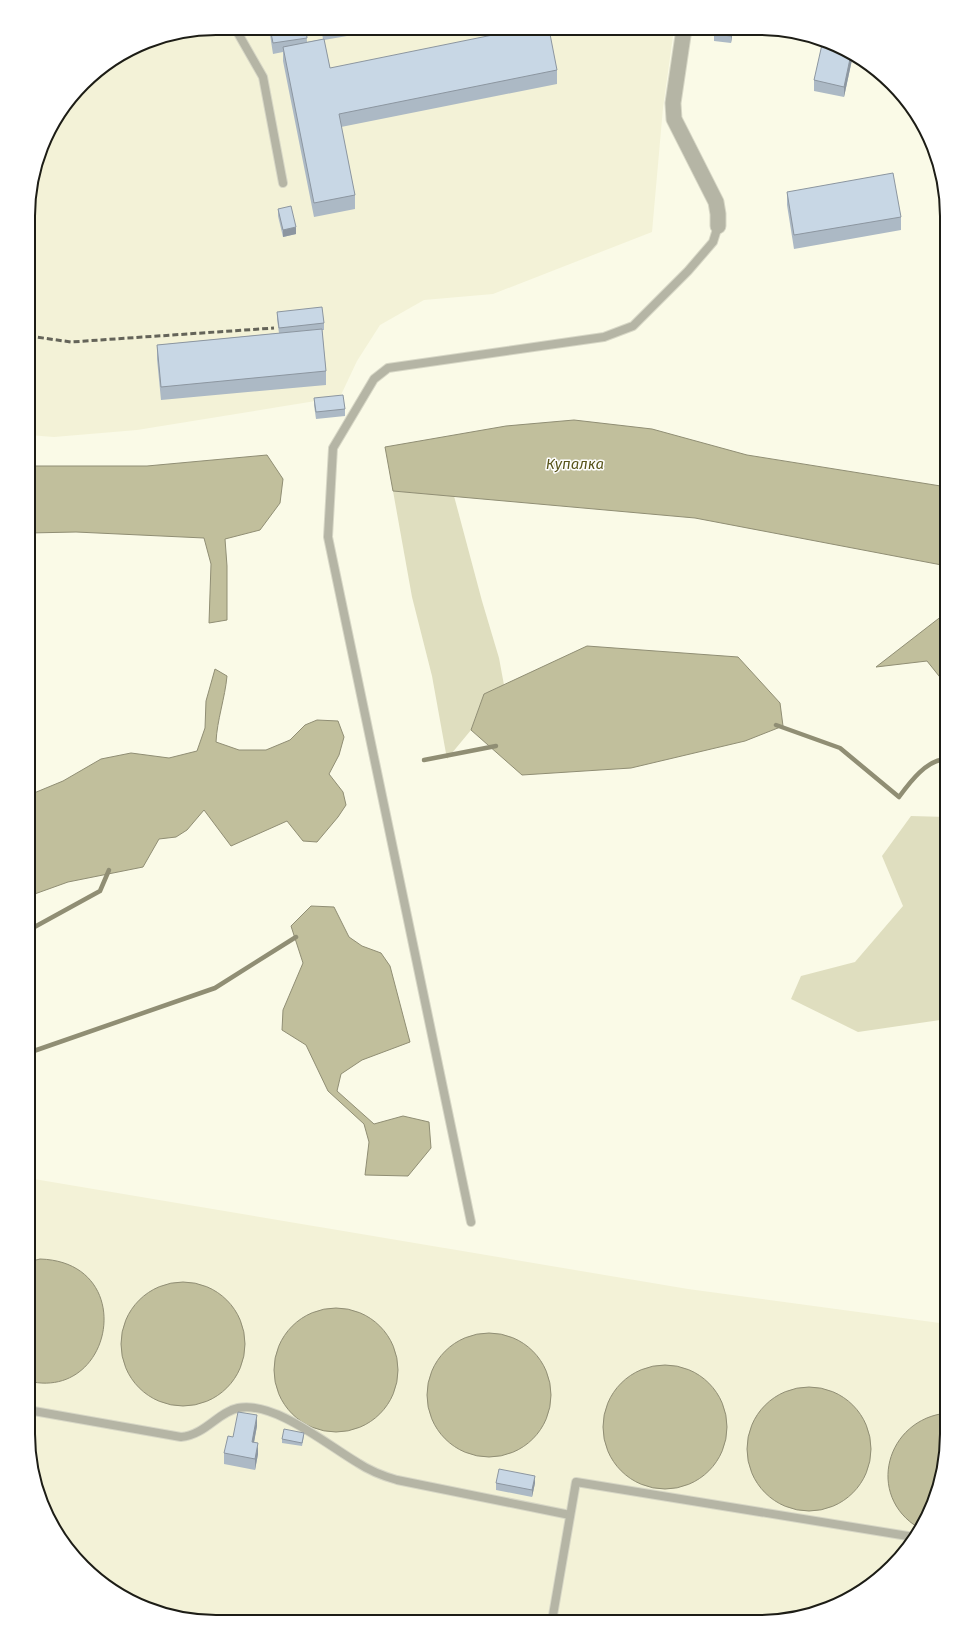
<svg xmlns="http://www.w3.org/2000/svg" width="975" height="1650" font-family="'Fira Sans',sans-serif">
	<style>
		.built { fill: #f3f2d7 }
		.green { fill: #dfdebf }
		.water { fill: #c1bf9c; stroke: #908e74 }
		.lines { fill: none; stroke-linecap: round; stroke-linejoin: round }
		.stream { stroke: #908e74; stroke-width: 4.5 }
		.service-casing { stroke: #d7d7c6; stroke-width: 10 }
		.minor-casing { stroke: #d7d7c6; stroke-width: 17 }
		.service { stroke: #b5b5a5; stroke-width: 8 }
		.minor { stroke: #b5b5a5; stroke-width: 15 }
		.rail { stroke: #646459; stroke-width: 3; stroke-dasharray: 6 3; stroke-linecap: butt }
		.wall { fill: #acb9c5 }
		.shaded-wall { fill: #8c96a0 }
		.building { fill: #c8d7e5; stroke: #8c96a0 }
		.labels { text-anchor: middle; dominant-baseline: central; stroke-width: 3; stroke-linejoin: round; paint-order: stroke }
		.water-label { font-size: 15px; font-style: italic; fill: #59551b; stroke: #fff }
		.rim { fill: none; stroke: #1d1d16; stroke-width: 2 }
	</style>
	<rect width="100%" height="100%" fill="#fafae7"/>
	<!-- built -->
	<g class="built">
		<path d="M216,28L674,29L663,108L652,232L493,294L424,300L380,325L357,361L340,397L137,430L54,437L29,435L30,192L47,133L92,75L129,52L135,51L152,41Z"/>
		<path d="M28,1178L688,1289L947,1324V1447L937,1495L908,1548L874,1583L831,1608L759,1622L192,1620L144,1608L101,1583L67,1548L42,1506L28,1434Z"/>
	</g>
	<!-- green -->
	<g class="green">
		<path d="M393,491L454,496L482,601L499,658L504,685L484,694L471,730L447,759L432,676L412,597Z"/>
		<path d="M911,816L947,817V1019L858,1032L791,999L801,976L855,962L903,906L882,856Z"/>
	</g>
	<!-- water -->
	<g class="water">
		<path d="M574,420L652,429L747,455L947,487V566L695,518L393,491L385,447L506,426Z"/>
		<path d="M267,455L283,479L280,503L260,530L225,539L227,566V620L209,623L211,564L204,538L76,532L29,533V466H147Z"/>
		<path d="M947,612V686L927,661L876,667Z"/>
		<path d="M587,646L738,657L780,703L783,726L745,741L631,768L522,775L471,730L484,694Z"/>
		<path d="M215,669L227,676C225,698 217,720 216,742L239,750H266L290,740L305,725L317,720L338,721L344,737L339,755L329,774L343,792L346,805L338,817L317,842L303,841L287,821L231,846L204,810L187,830L176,837L159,839L143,867L68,882L29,896V792L34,793L63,781L101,759L131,753L169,758L197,751L205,728L206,701Z"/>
		<path d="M311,906L334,907L349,937L362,946L381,953L390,966L410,1042L362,1060L341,1074L337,1091L374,1124L403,1116L429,1122L431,1148L408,1176L365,1175L369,1142L364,1124L328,1091L306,1045L282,1030L283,1010L303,963L291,926Z"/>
		<path d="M40,1259C139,1262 114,1402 28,1381V1262Z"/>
		<circle cx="183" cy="1344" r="62"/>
		<circle cx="336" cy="1370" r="62"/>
		<circle cx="489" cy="1395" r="62"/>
		<circle cx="665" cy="1427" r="62"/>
		<circle cx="809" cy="1449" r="62"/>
		<path d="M947,1413V1447L937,1495L919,1528C865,1496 886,1419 947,1413Z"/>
	</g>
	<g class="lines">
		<!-- stream -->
		<g class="stream">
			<path d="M776,725L840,748L899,797C910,782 927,759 947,759"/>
			<path d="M424,760L496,746"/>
			<path d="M29,930L100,891L109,870"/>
			<path d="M28,1053L215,988L296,937"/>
		</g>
		<defs>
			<g id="service">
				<path d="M235,28L263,77L283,183"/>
				<path d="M471,1222L328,537L333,448L374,379L388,368L604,337L633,326L688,271L713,242L718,226"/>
				<path d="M28,1410L181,1437C205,1435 218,1412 238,1408C275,1401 327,1445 358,1463C370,1471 383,1476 397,1480L570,1515"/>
				<path d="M552,1621L576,1482L914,1537"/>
			</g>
			<path id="minor" d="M684,29L673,103L674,119L716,202L718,214V226"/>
		</defs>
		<!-- service casing -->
		<use href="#service" class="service-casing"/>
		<!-- minor casing -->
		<use href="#minor" class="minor-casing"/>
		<!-- service -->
		<use href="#service" class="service"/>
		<!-- minor -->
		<use href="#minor" class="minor"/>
		<!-- rail -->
		<path class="rail" d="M29,336L71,342L274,328"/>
	</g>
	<!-- wall -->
	<g class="wall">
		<path d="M269,28H306L307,42L323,39L321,28H347V36L324,40L330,68L557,70V84L341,127L355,195V209L314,217L283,61V52L273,54Z"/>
		<path d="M733,29L731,43L714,41V34Z"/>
		<path d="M831,42L853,55L844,97L814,91V80Z"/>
		<path d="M787,192L901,217V230L794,249L787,205Z"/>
		<path d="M278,209L296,234L283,237L278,216Z"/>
		<path d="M277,312L324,323V330H322L326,371V385L161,400L157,359V345L279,333L277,319Z"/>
		<path d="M314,398L345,409V416L316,419L314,405Z"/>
		<path d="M257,1426L254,1442L258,1454L255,1470L224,1464V1453L233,1437Z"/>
		<path d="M304,1436L302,1446L282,1443V1439Z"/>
		<path d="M496,1483H535L532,1497L496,1490Z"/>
	</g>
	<!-- shaded-wall -->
	<g class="shaded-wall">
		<path d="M732,29H733L731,43V36Z"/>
		<path d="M851,54L853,55L844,97V87Z"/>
		<path d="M296,227V234L283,237V230Z"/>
		<path d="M257,1415V1426L252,1453V1442Z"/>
		<path d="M258,1443V1454L255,1470V1459Z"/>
		<path d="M535,1476V1483L532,1497V1490Z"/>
	</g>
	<!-- building -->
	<g class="building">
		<path d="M270,28H306L307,38L273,43Z"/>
		<path d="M322,28H347V29L323,33Z"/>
		<path d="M522,29H549L557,70L339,114L355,195L314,203L283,47L324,39L330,68Z"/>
		<path d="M715,29H732L731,36L714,34Z"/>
		<path d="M823,40L831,42L851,54L844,87L814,80Z"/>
		<path d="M893,173L901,217L794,235L787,192Z"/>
		<path d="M291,206L296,227L283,230L278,209Z"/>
		<path d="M322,307L324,323L279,328L277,312Z"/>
		<path d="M322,329L326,371L161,387L157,345Z"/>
		<path d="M343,395L345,409L316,412L314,398Z"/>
		<path d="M238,1412L257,1415L252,1442L258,1443L255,1459L224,1453L228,1436L233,1437Z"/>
		<path d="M284,1429L304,1433L302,1443L282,1439Z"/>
		<path d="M499,1469L535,1476L532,1490L496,1483Z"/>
	</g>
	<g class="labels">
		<!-- water labels -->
		<g class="water-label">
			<text x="575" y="464">Купалка</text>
		</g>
	</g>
	<!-- crop -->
	<path d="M0 0H975V1650H0ZM216 35H759A181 181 0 0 1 940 216V1434A181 181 0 0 1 759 1615H216A181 181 0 0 1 35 1434V216A181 181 0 0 1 216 35Z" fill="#fff" fill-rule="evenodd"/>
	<path class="rim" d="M216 35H759A181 181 0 0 1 940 216V1434A181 181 0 0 1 759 1615H216A181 181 0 0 1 35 1434V216A181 181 0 0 1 216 35Z"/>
</svg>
